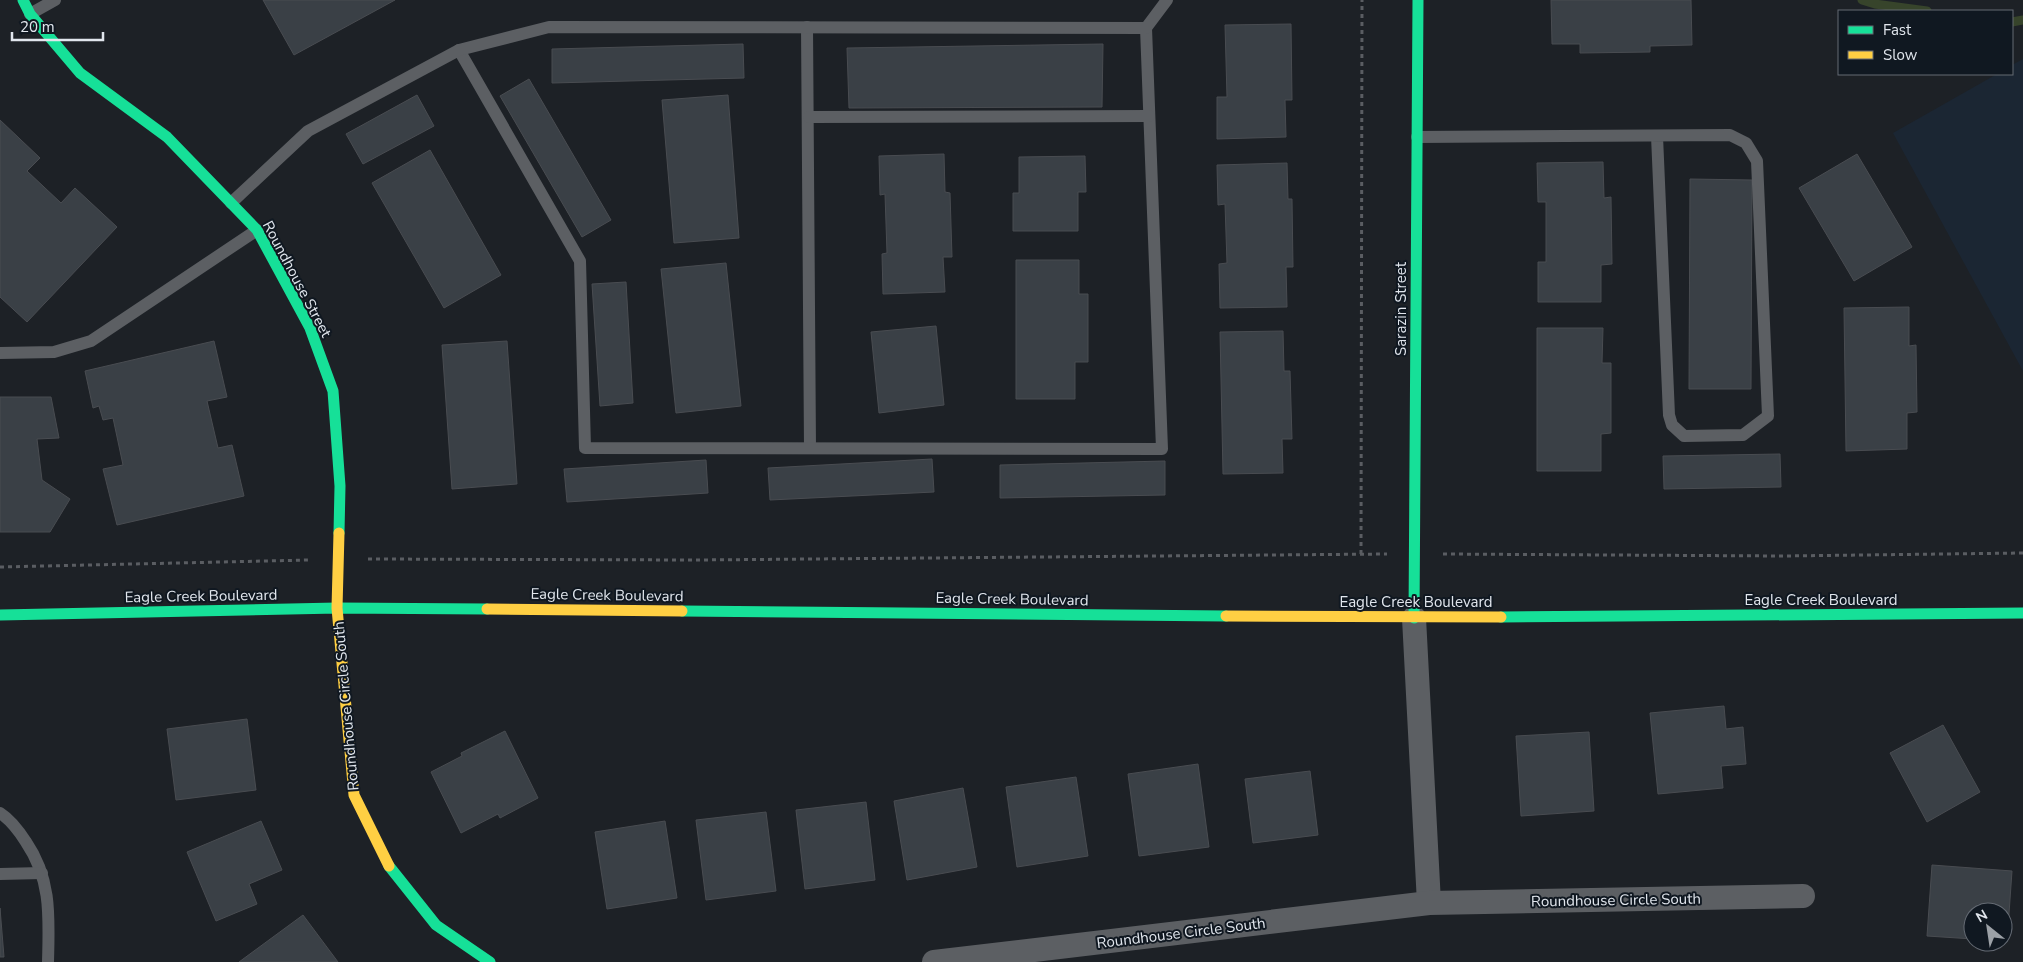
<svg xmlns="http://www.w3.org/2000/svg" width="2023" height="962" font-family="'Nunito Sans',sans-serif">
	<style>
		.built { fill: #1b2633 }
		.lines { fill: none; stroke-linecap: round; stroke-linejoin: round }
		.stream { stroke: #37442b; stroke-width: 9 }
		.building { fill: #3a4046; stroke: #494c51 }
		.path { stroke: #5a5d62; stroke-width: 3; stroke-dasharray: 4 4; stroke-linecap: butt }
		.lane { stroke: #5c5f63; stroke-width: 12 }
		.street { stroke: #5c5f63; stroke-width: 24 }
		.fast { stroke: #16e098; stroke-width: 11 }
		.slow { stroke: #ffcf43; stroke-width: 11 }
		.labels { text-anchor: middle; dominant-baseline: central; stroke-width: 4; stroke-linejoin: round; paint-order: stroke }
		.street-label { font-size: 15px; fill: #e1e6ed; stroke: #101821 }
	</style>
	<rect width="100%" height="100%" fill="#1d2126"/>
	<!-- built -->
	<path class="built" d="M2023,59V371L1893,133L1997,74H2012V65Z"/>
	<g class="lines">
		<!-- stream -->
		<g class="stream">
			<path d="M1862,0L1875,4L1927,11"/>
			<path d="M2012,22L2023,20"/>
		</g>
	</g>
	<!-- building -->
	<g class="building">
		<path d="M263,0H395L294,55Z"/>
		<path d="M1551,0H1691L1692,45L1650,46V52L1580,53V44H1552Z"/>
		<path d="M1291,24L1292,100H1285L1286,137L1217,139V97H1227L1225,25Z"/>
		<path d="M743,44L744,78L552,83V49Z"/>
		<path d="M1103,44L1102,107L849,108L847,48Z"/>
		<path d="M529,79L611,220L582,237L500,96Z"/>
		<path d="M417,95L434,126L363,164L346,134Z"/>
		<path d="M728,95L739,238L674,243L662,100Z"/>
		<path d="M0,120L40,158L27,171L61,203L75,188L117,227L27,322L0,297Z"/>
		<path d="M430,150L501,275L444,308L372,183Z"/>
		<path d="M944,154L945,192L950,193L952,257H943L945,292L883,294L882,254L887,253L885,194L880,195L879,156Z"/>
		<path d="M1857,154L1912,247L1854,281L1799,188Z"/>
		<path d="M1085,156L1086,192H1078V231H1013V193H1019V157Z"/>
		<path d="M1603,162L1604,198L1611,197L1612,264L1601,265V302H1538V262H1546V202H1538L1537,163Z"/>
		<path d="M1287,163L1288,199H1292L1293,267H1286L1287,307L1220,308L1219,264L1227,263L1225,204L1218,205L1217,165Z"/>
		<path d="M1690,179L1752,180L1751,389H1689Z"/>
		<path d="M1016,260H1079V294H1088V362H1075V399H1016Z"/>
		<path d="M726,263L741,406L676,413L661,269Z"/>
		<path d="M626,282L633,403L600,406L592,284Z"/>
		<path d="M1909,307V346L1916,345L1917,412L1907,413V449L1846,451L1844,308Z"/>
		<path d="M936,326L944,405L879,413L871,332Z"/>
		<path d="M1537,328H1603L1602,363H1611V433L1601,434V471H1537Z"/>
		<path d="M1283,331L1284,371H1290L1292,439H1282L1283,473L1223,474L1220,332Z"/>
		<path d="M214,341L227,397L207,401L218,448L232,445L244,496L117,525L103,469L123,465L113,418L103,420L99,406L93,408L85,371Z"/>
		<path d="M507,341L517,484L452,489L442,345Z"/>
		<path d="M0,397H51L59,438L37,439L42,480L70,499L50,532H0Z"/>
		<path d="M1780,454L1781,487L1664,489L1663,456Z"/>
		<path d="M932,459L934,492L770,500L768,468Z"/>
		<path d="M706,460L708,493L567,502L564,469Z"/>
		<path d="M1165,461V495L1000,498V465Z"/>
		<path d="M1724,706L1726,729L1743,727L1746,764L1721,766L1723,788L1658,794L1650,713Z"/>
		<path d="M247,719L256,790L176,800L167,729Z"/>
		<path d="M1943,725L1980,792L1927,822L1890,753Z"/>
		<path d="M505,731L538,798L500,818L498,814L461,833L431,772L462,756L461,753Z"/>
		<path d="M1589,732L1594,811L1521,816L1516,736Z"/>
		<path d="M1198,764L1209,847L1139,856L1128,774Z"/>
		<path d="M1310,771L1318,835L1253,843L1245,779Z"/>
		<path d="M1076,777L1088,856L1017,867L1006,787Z"/>
		<path d="M963,788L977,867L907,880L894,801Z"/>
		<path d="M866,802L875,880L805,889L796,810Z"/>
		<path d="M766,812L776,891L706,900L696,820Z"/>
		<path d="M261,821L282,870L249,884L257,904L216,921L187,852Z"/>
		<path d="M665,821L677,898L607,909L595,832Z"/>
		<path d="M1932,865L2012,871L2007,942L2003,941V912H1973V939L1927,936Z"/>
		<path d="M0,908L4,957H0Z"/>
		<path d="M303,915L338,962H239Z"/>
	</g>
	<g class="lines">
		<!-- path -->
		<g class="path">
			<path d="M1361,554L1362,0"/>
			<path d="M1443,554L1781,556L2023,553"/>
			<path d="M368,559L697,560L1387,554"/>
			<path d="M0,567L309,560"/>
		</g>
		<!-- lane -->
		<g class="lane">
			<path d="M30,14L55,0"/>
			<path d="M807,27L810,448"/>
			<path d="M459,50L580,261L585,448L1162,449L1146,28"/>
			<path d="M809,117L1149,116"/>
			<path d="M1417,137L1730,135L1746,143L1757,161L1768,416L1743,435L1684,436L1672,425L1669,415L1657,136"/>
			<path d="M231,203L308,131L459,50L549,27L1146,28L1167,0"/>
			<path d="M0,353L54,352L91,341L257,230"/>
			<path d="M0,813C11,820 19,831 26,842C52,880 49,918 48,962"/>
			<path d="M0,874L42,873"/>
		</g>
		<!-- street -->
		<g class="street">
			<path d="M1414,618L1429,903"/>
			<path d="M934,962L1429,903L1803,896"/>
		</g>
		<!-- fast -->
		<g class="fast">
			<path d="M23,0L30,14L80,73L167,137L257,230L310,328L333,391L340,486L339,533"/>
			<path d="M682,611L1226,616"/>
			<path d="M0,615L337,608L487,609"/>
			<path d="M1501,617L2023,613"/>
			<path d="M1414,618L1418,0"/>
			<path d="M389,866L436,925L490,962"/>
		</g>
		<!-- slow -->
		<g class="slow">
			<path d="M339,533L337,608L354,795L389,866"/>
			<path d="M487,609L682,611"/>
			<path d="M1226,616L1501,617"/>
		</g>
	</g>
	<g class="labels">
		<!-- street labels -->
		<g class="street-label">
			<text transform="translate(297 279) rotate(62)">Roundhouse Street</text>
			<text transform="translate(1401 309) rotate(-90)">Sarazin Street</text>
			<text transform="translate(607 595) rotate(1)">Eagle Creek Boulevard</text>
			<text transform="translate(201 596) rotate(-1)">Eagle Creek Boulevard</text>
			<text transform="translate(1012 599) rotate(1)">Eagle Creek Boulevard</text>
			<text x="1821" y="600">Eagle Creek Boulevard</text>
			<text x="1416" y="602">Eagle Creek Boulevard</text>
			<text transform="translate(346 706) rotate(-95)">Roundhouse Circle South</text>
			<text transform="translate(1616 900) rotate(-1)">Roundhouse Circle South</text>
			<text transform="translate(1181 933) rotate(-7)">Roundhouse Circle South</text>
		</g>
	</g>
	<!-- legend -->
	<rect x="1838" y="10" width="175" height="65" fill="#101821" stroke="#646a73"/>
	<rect x="1848" y="26" width="25" height="8" fill="#16e098" stroke="#646a73"/>
	<text x="1883" y="35" font-size="15" fill="#e1e6ed">Fast</text>
	<rect x="1848" y="51" width="25" height="8" fill="#ffcf43" stroke="#646a73"/>
	<text x="1883" y="60" font-size="15" fill="#e1e6ed">Slow</text>
	<!-- north arrow -->
	<g transform="translate(1988 927) rotate(330)"><circle r="24" fill="#101821" stroke="#646a73"/>
	<path d="M0-4L9 19L0 12L-9 19Z" fill="#9ca1a7"/>
	<text y="-8" font-size="14" font-weight="bold" text-anchor="middle" fill="#e1e6ed">N</text>
	</g>
	<!-- scale -->
	<path d="M12 32v8h91v-8" fill="none" stroke="#e1e6ed" stroke-width="2.5"/>
	<text x="20" y="32" font-size="15" fill="#e1e6ed" stroke="#101821" stroke-width="4" paint-order="stroke">20 m</text>
</svg>
